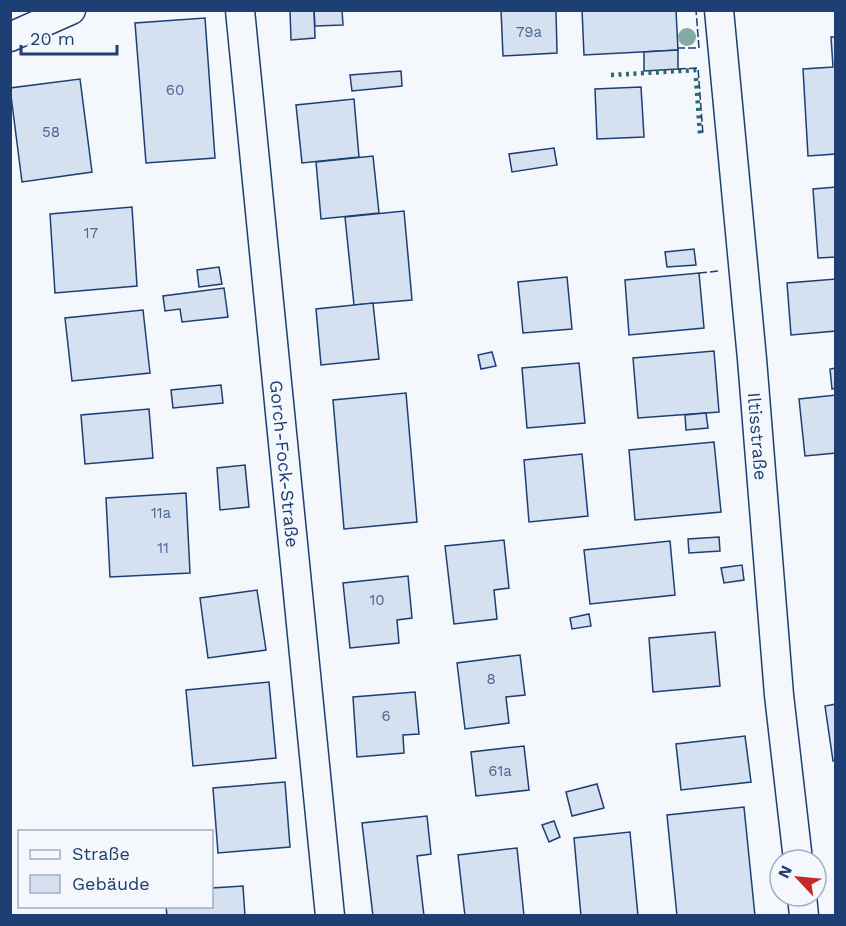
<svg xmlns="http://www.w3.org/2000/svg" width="846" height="926" font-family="'Work Sans',sans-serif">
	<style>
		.building { fill: #d5e0f0; stroke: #1d3f73; stroke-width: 1.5 }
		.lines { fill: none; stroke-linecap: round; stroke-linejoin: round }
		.street-casing { stroke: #1d3f73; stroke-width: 31 }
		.street { stroke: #f4f7fb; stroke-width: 28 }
		.hedge { stroke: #2c6c60; stroke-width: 4.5; stroke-dasharray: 3 4.5; stroke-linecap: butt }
		.fence { stroke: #1d3f73; stroke-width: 1.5; stroke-dasharray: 8 3; stroke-linecap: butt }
		.tree { fill: #86aba6 }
		.labels { text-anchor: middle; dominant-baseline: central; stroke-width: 4.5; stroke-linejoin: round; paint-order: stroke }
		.number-label { font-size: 15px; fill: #4b6792 }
		.street-label { font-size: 18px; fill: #1d3f73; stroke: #f4f7fb }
	</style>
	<rect width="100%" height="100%" fill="#f4f7fb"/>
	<!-- building -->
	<g class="building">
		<path d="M290,10H314L315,38L291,40Z"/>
		<path d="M314,10H342L343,25L315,26Z"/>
		<path d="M501,10H556L557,53L503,56Z"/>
		<path d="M582,10H676L678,50L584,55Z"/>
		<path d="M205,18L215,158L146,163L135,23Z"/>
		<path d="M831,37H836V154L808,156L803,69L833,67Z"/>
		<path d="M678,50V69L644,71V52Z"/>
		<path d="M401,71L402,86L352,91L350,75Z"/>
		<path d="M80,79L92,172L22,182L10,88Z"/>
		<path d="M641,87L644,137L597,139L595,89Z"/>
		<path d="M354,99L359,157L302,163L296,105Z"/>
		<path d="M554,148L557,165L512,172L509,154Z"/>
		<path d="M373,156L379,213L321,219L316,162Z"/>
		<path d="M836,187V257L818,258L813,189Z"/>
		<path d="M132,207L137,286L55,293L50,214Z"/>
		<path d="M404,211L412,300L354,305L345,217Z"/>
		<path d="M694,249L696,265L667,267L665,252Z"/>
		<path d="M219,267L222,284L199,287L197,270Z"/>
		<path d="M699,273L704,328L629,335L625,280Z"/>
		<path d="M567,277L572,329L523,333L518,282Z"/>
		<path d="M836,279V331L791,335L787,283Z"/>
		<path d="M224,288L228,317L182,322L180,309L165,311L163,296Z"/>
		<path d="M373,303L379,359L321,365L316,309Z"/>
		<path d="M143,310L150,373L72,381L65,318Z"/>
		<path d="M714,351L719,412L638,418L633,358Z"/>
		<path d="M492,352L496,366L481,369L478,355Z"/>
		<path d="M579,363L585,423L527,428L522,368Z"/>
		<path d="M836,368V388L832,389L830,369Z"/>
		<path d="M221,385L223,403L173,408L171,390Z"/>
		<path d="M406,393L417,522L344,529L333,400Z"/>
		<path d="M836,395V453L805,456L799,399Z"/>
		<path d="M149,409L153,458L85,464L81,415Z"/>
		<path d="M706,413L708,428L686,430L685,415Z"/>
		<path d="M714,442L721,512L635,520L629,450Z"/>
		<path d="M582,454L588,516L529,522L524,460Z"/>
		<path d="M245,465L249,507L220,510L217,468Z"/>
		<path d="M186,493L190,573L110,577L106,498Z"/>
		<path d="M719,537L720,551L689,553L688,539Z"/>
		<path d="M504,540L509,588L494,590L497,619L454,624L445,546Z"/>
		<path d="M670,541L675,595L590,604L584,550Z"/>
		<path d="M742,565L744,580L724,583L721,568Z"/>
		<path d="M408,576L412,618L397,620L399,643L350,648L343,583Z"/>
		<path d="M257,590L266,650L208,658L200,598Z"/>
		<path d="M589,614L591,626L572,629L570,618Z"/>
		<path d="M715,632L720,686L653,692L649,638Z"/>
		<path d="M520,655L525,695L506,697L509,723L465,729L457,663Z"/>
		<path d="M269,682L276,758L193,766L186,690Z"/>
		<path d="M415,692L419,734L403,735L404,753L357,757L353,697Z"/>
		<path d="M836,704V761H833L825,706Z"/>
		<path d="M745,736L751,782L681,790L676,744Z"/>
		<path d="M524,746L529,790L476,796L471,752Z"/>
		<path d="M285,782L290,847L218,853L213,788Z"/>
		<path d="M597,784L604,808L572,816L566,792Z"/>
		<path d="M744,807L755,916H677L667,815Z"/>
		<path d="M427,816L431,854L417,856L424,916H373L362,823Z"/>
		<path d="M554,821L560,837L549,842L542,825Z"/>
		<path d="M630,832L638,916H581L574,838Z"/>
		<path d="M517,848L524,916H465L458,855Z"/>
		<path d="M243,886L245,916H167L166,906H212V888Z"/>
	</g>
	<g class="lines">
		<defs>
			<g id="street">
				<path id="s1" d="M240,10L330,916"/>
				<path id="s2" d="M719,10L752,359L779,695L798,860"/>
				<path d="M10,37L71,10"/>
				<path d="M802,896L804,916"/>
			</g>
		</defs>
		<!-- street casing -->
		<use href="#street" class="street-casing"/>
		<!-- street -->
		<use href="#street" class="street"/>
		<!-- hedge -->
		<g class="hedge">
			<path d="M611,75L697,70"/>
			<path d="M696,78L700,135"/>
		</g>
		<!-- fence -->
		<g class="fence">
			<path d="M677,48H699L696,10"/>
			<path d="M678,69L698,68L703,135"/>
			<path d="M699,273L719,271"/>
		</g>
	</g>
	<!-- trees -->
	<circle class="tree" cx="687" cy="37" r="9"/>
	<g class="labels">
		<!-- number labels -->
		<g class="number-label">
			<text x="529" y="32">79a</text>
			<text x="175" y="90">60</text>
			<text x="51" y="132">58</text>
			<text x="91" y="233">17</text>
			<text x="161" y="513">11a</text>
			<text x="163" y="548">11</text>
			<text x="377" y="600">10</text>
			<text x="491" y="679">8</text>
			<text x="386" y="716">6</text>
			<text x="500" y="771">61a</text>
		</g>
		<!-- street labels -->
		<g class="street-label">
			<text stroke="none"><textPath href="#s2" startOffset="428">Iltisstraße</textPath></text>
			<text stroke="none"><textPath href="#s1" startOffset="456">Gorch-Fock-Straße</textPath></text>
		</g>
	</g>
	<!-- border -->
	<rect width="846" height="926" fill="none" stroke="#1d3f73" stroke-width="24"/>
	<!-- legend -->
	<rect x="18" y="830" width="195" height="78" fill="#f4f7fb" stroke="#9eadc5" stroke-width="1.5"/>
	<rect x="30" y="850" width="30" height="9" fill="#f4f7fb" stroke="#9eadc5" stroke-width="1.5"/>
	<text x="72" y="860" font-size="18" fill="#1d3f73">Straße</text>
	<rect x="30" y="875" width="30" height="18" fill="#d5e0f0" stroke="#9eadc5" stroke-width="1.5"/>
	<text x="72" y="890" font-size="18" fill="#1d3f73">Gebäude</text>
	<!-- north arrow -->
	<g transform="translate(798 878) rotate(296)"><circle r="28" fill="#f4f7fb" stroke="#9eadc5" stroke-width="1.5"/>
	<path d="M0-4.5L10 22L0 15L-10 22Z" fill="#c62828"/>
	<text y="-9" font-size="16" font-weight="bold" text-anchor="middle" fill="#1d3f73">N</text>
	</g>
	<!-- scale -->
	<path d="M21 45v9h96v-9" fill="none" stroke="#1d3f73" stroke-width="3"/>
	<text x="30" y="45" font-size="18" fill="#1d3f73" stroke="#f4f7fb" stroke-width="4.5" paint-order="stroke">20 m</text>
</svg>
